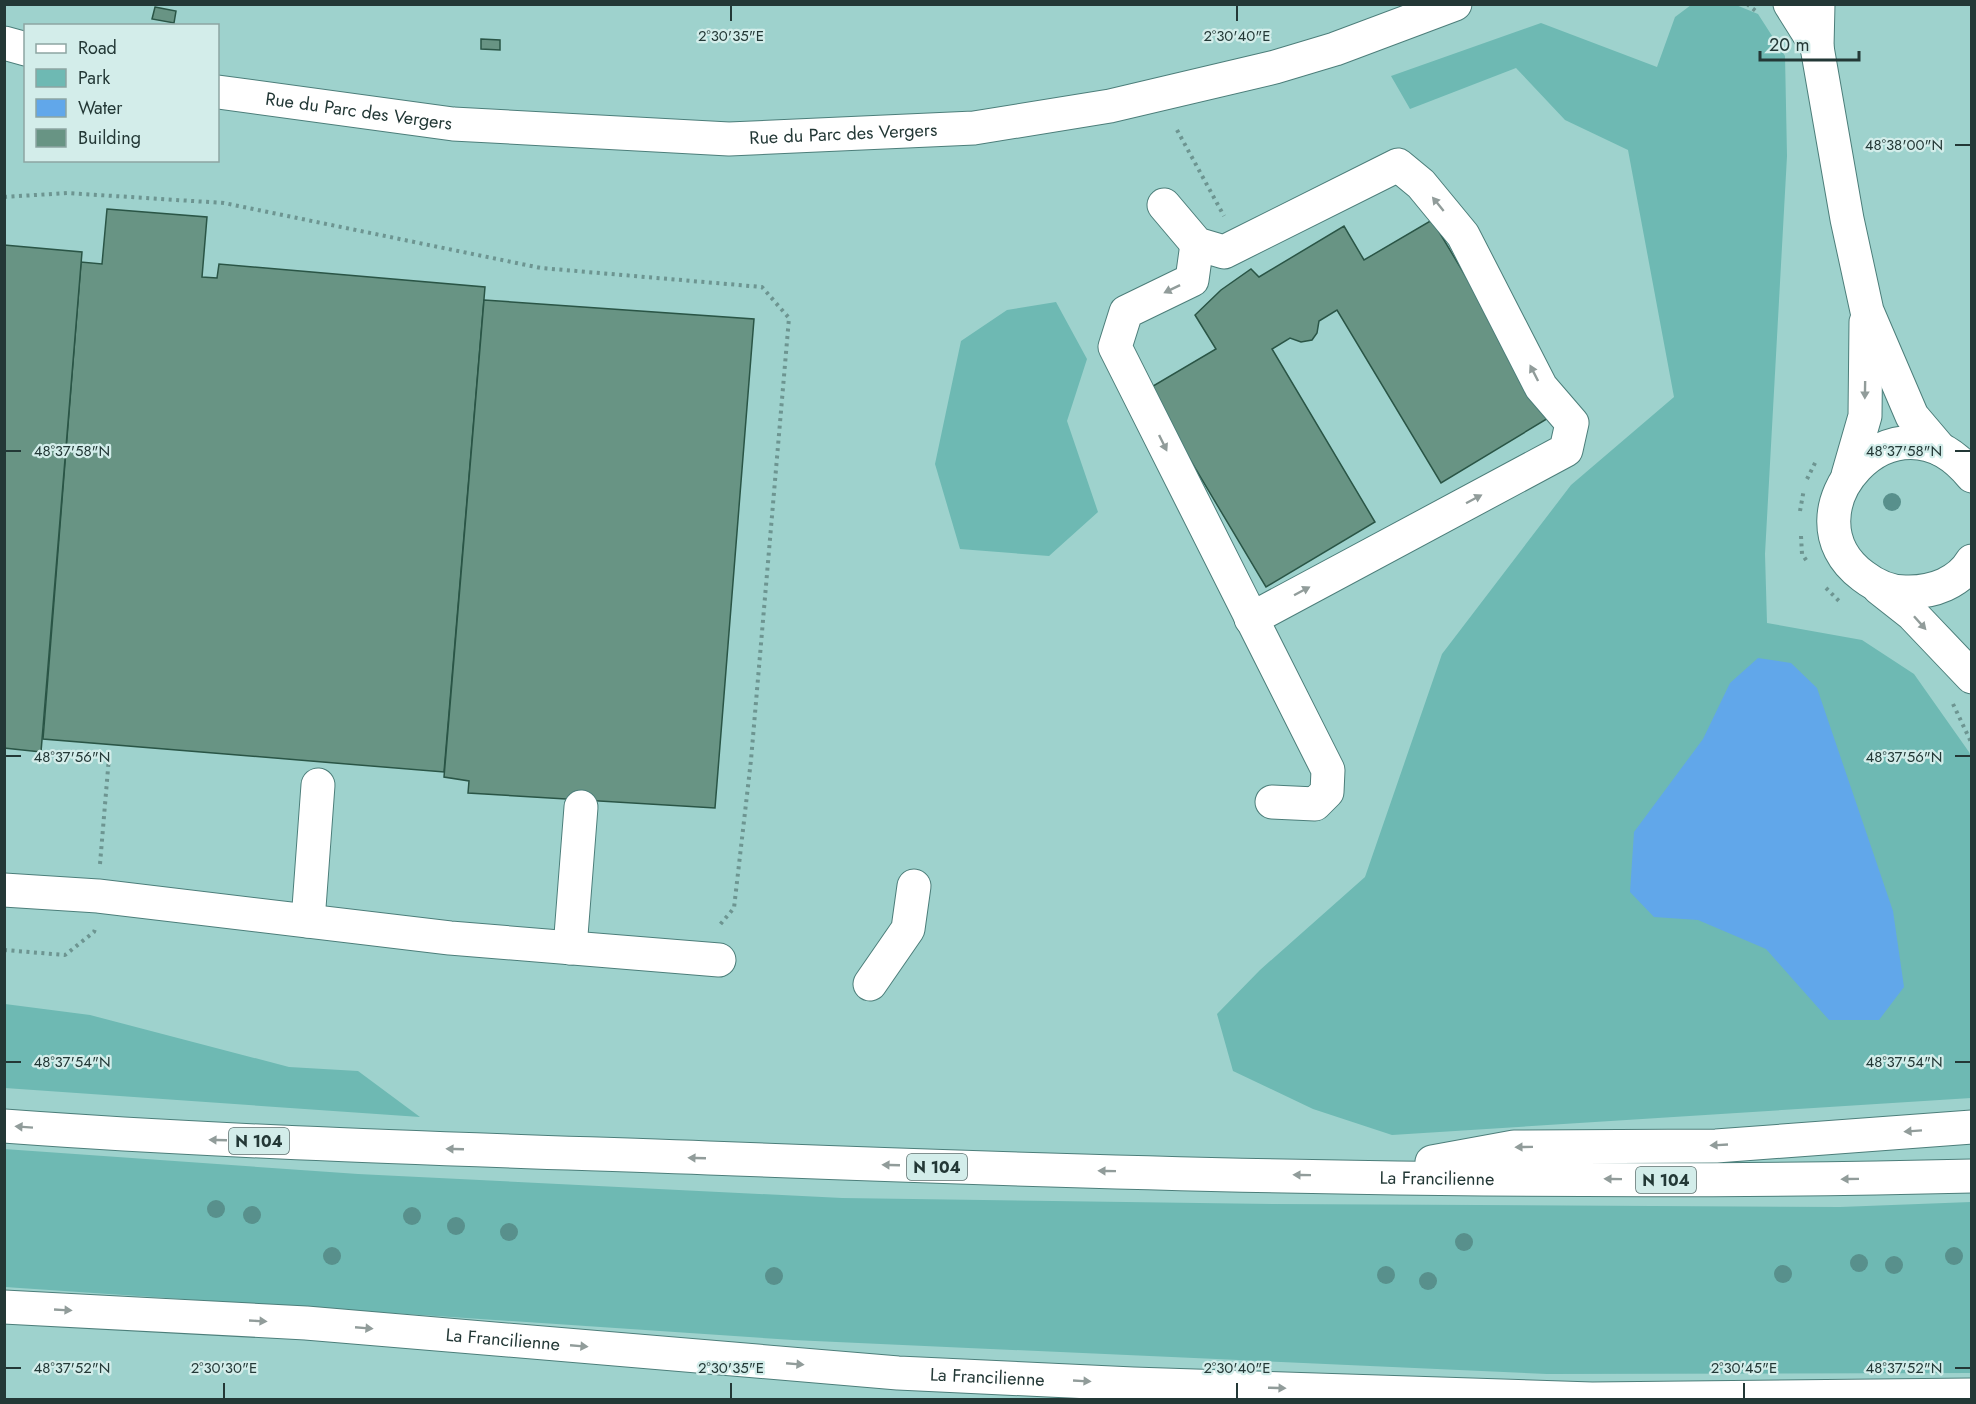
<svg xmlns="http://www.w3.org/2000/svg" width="1976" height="1404" font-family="Jost,sans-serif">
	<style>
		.green { fill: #6eb9b3 }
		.water { fill: #61a7ea }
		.building { fill: #689484; stroke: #2a5546; stroke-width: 1.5 }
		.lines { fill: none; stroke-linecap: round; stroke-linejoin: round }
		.minor-casing { stroke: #4c7e7a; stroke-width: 35 }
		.major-casing { stroke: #4c7e7a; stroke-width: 35 }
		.highway-casing { stroke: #4c7e7a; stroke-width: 35 }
		.path { stroke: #6d9591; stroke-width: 4; stroke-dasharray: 3 4.5; stroke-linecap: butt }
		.minor { stroke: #fff; stroke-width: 33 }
		.major { stroke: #fff; stroke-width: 33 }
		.highway { stroke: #fff; stroke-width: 33 }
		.tree { fill: #58908c }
		.oneway { fill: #919c9a }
		.ticks { fill: none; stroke: #233836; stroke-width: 2 }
		.labels { text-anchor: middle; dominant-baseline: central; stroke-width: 4.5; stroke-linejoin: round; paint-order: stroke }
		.shield { fill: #d3edea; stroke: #586e6c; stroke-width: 1.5 }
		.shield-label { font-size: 16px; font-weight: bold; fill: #233836 }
		.street-label { font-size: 18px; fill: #233836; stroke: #d3edea }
		.ticks-label { font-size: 15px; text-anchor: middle; fill: #233836; stroke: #d3edea; stroke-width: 4.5; stroke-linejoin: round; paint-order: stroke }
	</style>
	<rect width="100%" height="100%" fill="#9ed2cd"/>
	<!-- green -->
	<g class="green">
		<path d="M1691,5H1736L1758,14L1785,56L1787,156L1765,554L1767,623L1862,640L1914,674L1969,752L1972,759L1971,1098L1392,1135L1313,1109L1233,1071L1217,1014L1260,970L1365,877L1442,654L1571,485L1674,397L1628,150L1565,120L1516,68L1410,109L1391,76L1541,23L1657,67L1675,17Z"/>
		<path d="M1056,302L1087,359L1067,421L1098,512L1049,556L960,549L935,464L961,341L1007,310Z"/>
		<path d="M5,1004L90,1015L289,1067L358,1071L420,1117L5,1088Z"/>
		<path d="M4,1149L358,1174L842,1198L1274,1204L1840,1207L1971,1202V1373L1547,1374L793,1340L5,1287Z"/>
	</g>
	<!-- water -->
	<path class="water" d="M1758,658L1791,663L1817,688L1893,911L1904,987L1879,1020H1829L1766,949L1698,920L1654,917L1630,892L1634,832L1703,739L1730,683Z"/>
	<!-- building -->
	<g class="building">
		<path d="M155,7L176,11L174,23L152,19Z"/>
		<path d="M481,39L500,40V50L481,49Z"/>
		<path d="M107,209L207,217L202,277L217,278L219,264L485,287L444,772L43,739L81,262L102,264Z"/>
		<path d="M1432,220L1550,417L1441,483L1337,310L1319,321L1317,333L1312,340L1301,342L1290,338L1272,349L1375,522L1266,587L1148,389L1216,349L1195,315L1221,290L1251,269L1259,277L1344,226L1364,260Z"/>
		<path d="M4,245L82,252L41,752L4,748Z"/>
		<path d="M484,300L754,319L715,808L468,793L469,781L444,777Z"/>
	</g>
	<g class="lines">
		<defs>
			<g id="minor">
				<path d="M4,43L26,49"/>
				<path id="s1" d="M218,92L453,124L729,139L974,128L1110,106L1275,67L1335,49L1455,4"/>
				<path d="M1164,205L1197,244L1224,252L1398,165L1421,184L1463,235L1541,387L1572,423L1566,450L1251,619"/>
				<path d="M1197,244L1192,280L1126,312L1115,347L1328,770L1327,792L1315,804L1272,802"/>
				<path d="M4,890L98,896L450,938L719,960"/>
				<path d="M308,921L318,785"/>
				<path d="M570,948L581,807"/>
				<path d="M870,984L908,929L914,886"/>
			</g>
			<g id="major">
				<path d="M1790,4L1817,47"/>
				<path d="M1818,4L1817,47L1847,219L1867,311L1912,416L1940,449"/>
				<path d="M1848,475L1865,416L1866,322"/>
				<path d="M1972,476C1895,380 1779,514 1863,576C1876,586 1892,593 1909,592C1933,592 1959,583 1972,561"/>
				<path d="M1879,588L1912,614L1972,677"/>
			</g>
			<g id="highway">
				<path id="s2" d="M4,1126C248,1144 492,1150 736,1159C1147,1175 1560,1186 1972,1176"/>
				<path d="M1432,1162L1514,1147L1716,1146L1972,1127"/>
				<path id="s3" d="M4,1307L306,1323L898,1373L1133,1384L1592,1399L1972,1395"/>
			</g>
		</defs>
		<!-- minor casing -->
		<use href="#minor" class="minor-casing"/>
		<!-- major casing -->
		<use href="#major" class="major-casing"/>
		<!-- highway casing -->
		<use href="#highway" class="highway-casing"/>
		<!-- path -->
		<g class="path">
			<path d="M1747,4L1757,12"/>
			<path d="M1177,130L1224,216"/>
			<path d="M4,197L67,193L224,203L541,268L762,287L789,318L751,760L734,908L718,927"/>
			<path d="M1807,479L1817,459"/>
			<path d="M1800,511L1804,489"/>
			<path d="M1801,536L1802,554L1808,563"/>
			<path d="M1826,588L1840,602"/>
			<path d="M1953,704L1972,744"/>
			<path d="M100,864L109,757"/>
			<path d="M4,950L65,955L94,932L95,929"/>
		</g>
		<!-- minor -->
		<use href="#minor" class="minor"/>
		<!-- major -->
		<use href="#major" class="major"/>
		<!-- highway -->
		<use href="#highway" class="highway"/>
	</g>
	<!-- trees -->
	<g class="tree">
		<circle cx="1892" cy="502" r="9"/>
		<circle cx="216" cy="1209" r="9"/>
		<circle cx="252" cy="1215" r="9"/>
		<circle cx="412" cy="1216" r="9"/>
		<circle cx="456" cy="1226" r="9"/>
		<circle cx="509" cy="1232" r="9"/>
		<circle cx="1464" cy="1242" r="9"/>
		<circle cx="332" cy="1256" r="9"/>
		<circle cx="1954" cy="1256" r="9"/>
		<circle cx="1859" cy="1263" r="9"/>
		<circle cx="1894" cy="1265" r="9"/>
		<circle cx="1783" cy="1274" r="9"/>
		<circle cx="1386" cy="1275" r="9"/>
		<circle cx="774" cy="1276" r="9"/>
		<circle cx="1428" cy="1281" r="9"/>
	</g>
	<!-- one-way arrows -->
	<defs><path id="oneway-solid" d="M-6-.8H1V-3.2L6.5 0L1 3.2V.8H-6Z" transform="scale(1.5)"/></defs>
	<g class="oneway">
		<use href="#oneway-solid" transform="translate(1438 204) rotate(-129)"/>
		<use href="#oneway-solid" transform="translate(1172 289) rotate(154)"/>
		<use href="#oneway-solid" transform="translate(1534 373) rotate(-117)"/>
		<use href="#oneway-solid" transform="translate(1865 390) rotate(91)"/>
		<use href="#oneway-solid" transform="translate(1163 443) rotate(64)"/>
		<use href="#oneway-solid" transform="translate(1474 499) rotate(-28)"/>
		<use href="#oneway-solid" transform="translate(1302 591) rotate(-28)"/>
		<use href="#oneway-solid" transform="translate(1920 623) rotate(48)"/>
		<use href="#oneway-solid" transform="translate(24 1127) rotate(-176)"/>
		<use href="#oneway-solid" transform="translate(1913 1131) rotate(176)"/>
		<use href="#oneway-solid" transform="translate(218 1140) rotate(-178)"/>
		<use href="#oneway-solid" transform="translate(1719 1145) rotate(177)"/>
		<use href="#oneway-solid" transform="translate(1524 1147) rotate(179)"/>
		<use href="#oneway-solid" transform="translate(455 1149) rotate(-178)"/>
		<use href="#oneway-solid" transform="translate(697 1158) rotate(-178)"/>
		<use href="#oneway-solid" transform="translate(891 1165) rotate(-178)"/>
		<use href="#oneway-solid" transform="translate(1107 1171) rotate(-179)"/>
		<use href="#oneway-solid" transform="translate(1302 1175) rotate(-179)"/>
		<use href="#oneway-solid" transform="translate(1613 1179) rotate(-179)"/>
		<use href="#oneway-solid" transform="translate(1850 1179) rotate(179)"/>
		<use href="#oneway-solid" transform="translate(63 1310) rotate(3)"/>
		<use href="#oneway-solid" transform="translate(258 1321) rotate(3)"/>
		<use href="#oneway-solid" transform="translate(364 1328) rotate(5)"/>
		<use href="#oneway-solid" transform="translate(579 1346) rotate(5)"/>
		<use href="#oneway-solid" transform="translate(795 1364) rotate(5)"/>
		<use href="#oneway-solid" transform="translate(1082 1381) rotate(3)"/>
		<use href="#oneway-solid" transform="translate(1277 1388) rotate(2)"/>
	</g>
	<!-- ticks -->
	<path class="ticks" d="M731,6V21M1237,6V21M1955,145H1970M6,451H21M1955,451H1970M6,756H21M1955,756H1970M6,1062H21M1955,1062H1970M6,1368H21M1955,1368H1970M224,1383V1398M731,1383V1398M1237,1383V1398M1744,1383V1398"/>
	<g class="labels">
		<!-- shield labels -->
		<g class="shield">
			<rect x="229" y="1128" width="60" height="26" rx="4.5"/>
			<rect x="907" y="1154" width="60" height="26" rx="4.5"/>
			<rect x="1636" y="1167" width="60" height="26" rx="4.5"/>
		</g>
		<g class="shield-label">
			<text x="259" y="1141">N 104</text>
			<text x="937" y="1167">N 104</text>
			<text x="1666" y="1180">N 104</text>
		</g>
		<!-- street labels -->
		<g class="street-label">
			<text stroke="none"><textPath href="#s1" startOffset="142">Rue du Parc des Vergers</textPath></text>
			<text stroke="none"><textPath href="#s1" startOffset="628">Rue du Parc des Vergers</textPath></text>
			<text stroke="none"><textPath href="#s2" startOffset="1434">La Francilienne</textPath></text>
			<text stroke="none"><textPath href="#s3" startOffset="500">La Francilienne</textPath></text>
			<text stroke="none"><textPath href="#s3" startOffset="986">La Francilienne</textPath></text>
		</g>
	</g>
	<g class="ticks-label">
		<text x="731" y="41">2°30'35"E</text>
		<text x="1237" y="41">2°30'40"E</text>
		<text x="1904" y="150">48°38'00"N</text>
		<text x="72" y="456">48°37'58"N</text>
		<text x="1904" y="456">48°37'58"N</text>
		<text x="72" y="762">48°37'56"N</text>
		<text x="1904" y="762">48°37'56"N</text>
		<text x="72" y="1067">48°37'54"N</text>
		<text x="1904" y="1067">48°37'54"N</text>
		<text x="72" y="1373">48°37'52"N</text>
		<text x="1904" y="1373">48°37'52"N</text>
		<text x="224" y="1373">2°30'30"E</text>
		<text x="731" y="1373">2°30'35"E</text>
		<text x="1237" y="1373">2°30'40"E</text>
		<text x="1744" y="1373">2°30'45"E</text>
	</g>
	<!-- border -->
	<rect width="1976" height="1404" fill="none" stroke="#233836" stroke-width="12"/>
	<!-- legend -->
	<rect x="24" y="24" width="195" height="138" fill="#d3edea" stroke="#8da5a2" stroke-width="1.5"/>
	<rect x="36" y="44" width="30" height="9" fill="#ffffff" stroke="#8da5a2" stroke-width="1.5"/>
	<text x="78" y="54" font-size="18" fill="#233836">Road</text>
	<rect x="36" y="69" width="30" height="18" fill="#6eb9b3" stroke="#8da5a2" stroke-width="1.5"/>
	<text x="78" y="84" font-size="18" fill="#233836">Park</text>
	<rect x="36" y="99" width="30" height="18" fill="#61a7ea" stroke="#8da5a2" stroke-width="1.5"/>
	<text x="78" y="114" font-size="18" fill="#233836">Water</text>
	<rect x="36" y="129" width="30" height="18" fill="#689484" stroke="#8da5a2" stroke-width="1.5"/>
	<text x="78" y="144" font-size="18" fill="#233836">Building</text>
	<!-- scale -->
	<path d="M1760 51v9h99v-9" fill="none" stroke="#233836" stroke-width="3"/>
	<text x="1769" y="51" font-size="18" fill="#233836" stroke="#d3edea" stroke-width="4.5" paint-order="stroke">20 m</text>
</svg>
